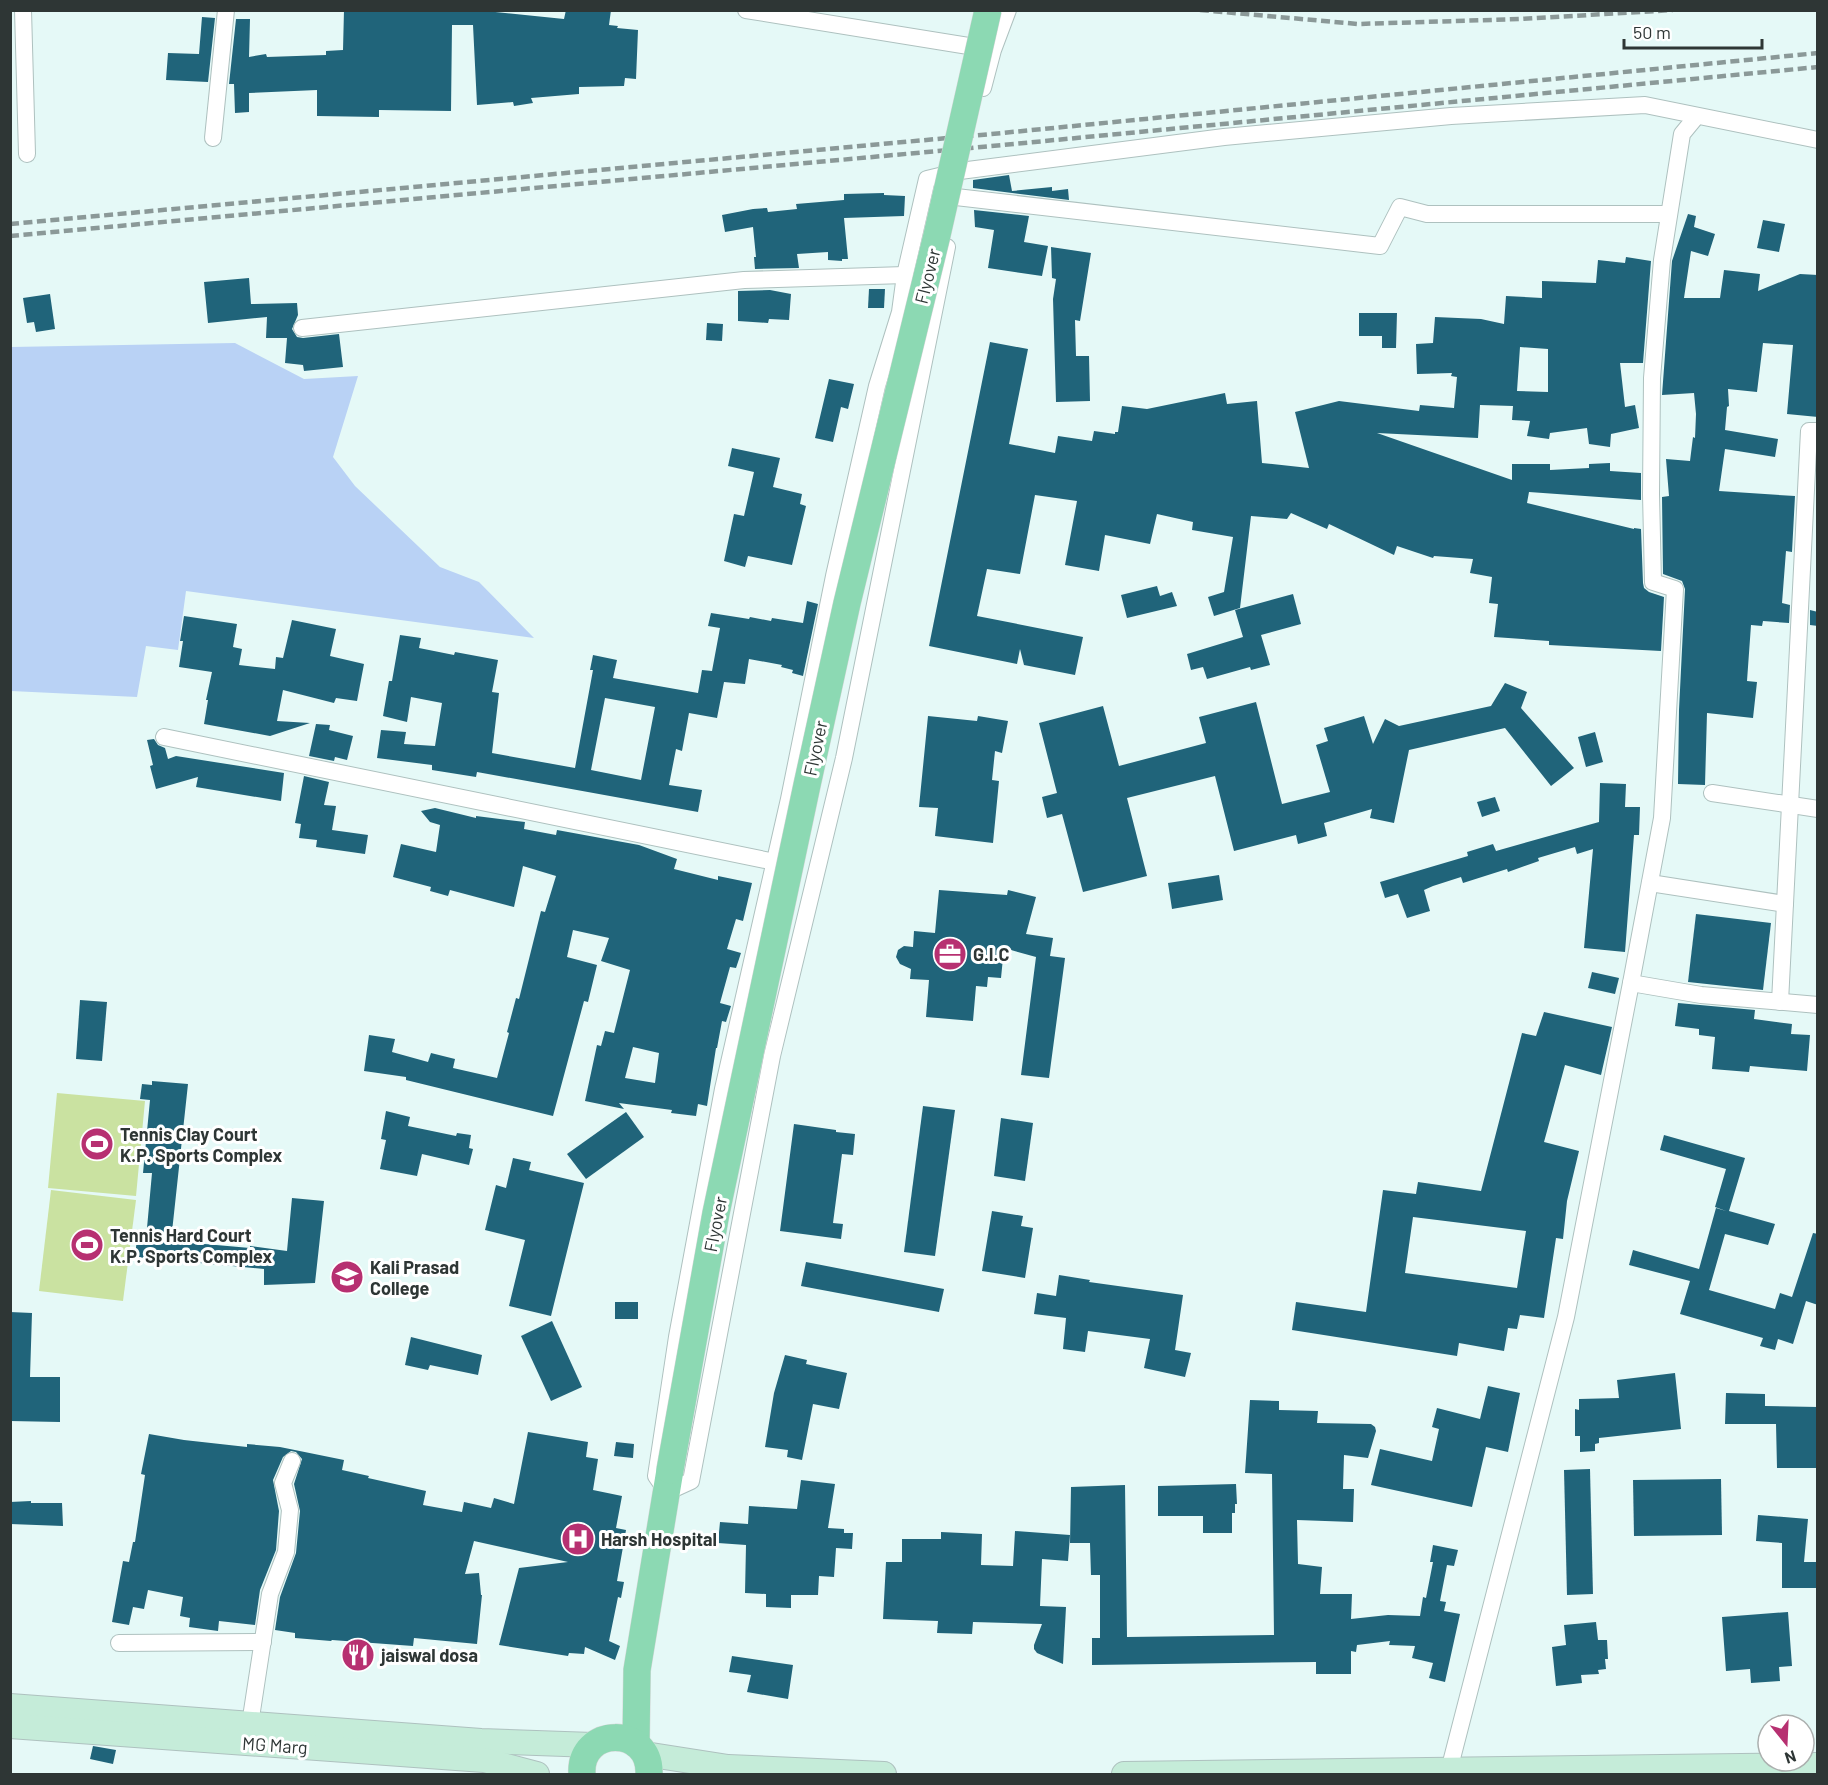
<svg xmlns="http://www.w3.org/2000/svg" width="1828" height="1785" font-family="Barlow,sans-serif">
	<style>
		.green { fill: #cae2a1 }
		.water { fill: #b9d2f5 }
		.building { fill: #20647a; fill-rule: evenodd }
		.lines { fill: none; stroke-linecap: round; stroke-linejoin: round }
		.street-casing { stroke: #aec1bf; stroke-width: 18 }
		.secondary-casing { stroke: #aec1bf; stroke-width: 26 }
		.primary-casing { stroke: #d5d7d7; stroke-width: 28 }
		.street { stroke: #fff; stroke-width: 16 }
		.secondary { stroke: #c5ecd9; stroke-width: 24 }
		.primary { stroke: #8cd9b3; stroke-width: 27 }
		.rail { stroke: #8b9998; stroke-width: 4.5; stroke-dasharray: 9 4.5; stroke-linecap: butt }
		.primary-bridge-casing { stroke: #d5d7d7; stroke-width: 28; stroke-linecap: butt }
		.primary-bridge { stroke: #8cd9b3; stroke-width: 27 }
		.labels { text-anchor: middle; dominant-baseline: central; stroke-width: 6; stroke-linejoin: round; paint-order: stroke }
		.street-label { font-size: 18px; fill: #2e3635; stroke: #fff }
		.poi-label { font-size: 18px; font-weight: bold; fill: #2e3635; stroke: #fff; text-anchor: start }
	</style>
	<rect width="100%" height="100%" fill="#e5f9f7"/>
	<!-- green -->
	<g class="green">
		<path d="M57,1093L145,1101L136,1196L48,1188Z"/>
		<path d="M51,1190L136,1200L123,1301L39,1291Z"/>
	</g>
	<!-- water -->
	<path class="water" d="M235,343L304,379L358,376L333,457L355,486L440,567L479,582L534,638L186,591L178,650L146,646L137,697L11,691V347Z"/>
	<!-- building -->
	<g class="building">
		<path d="M344,10H476L564,19L566,10H611L609,25L618,26L617,28L638,30L636,79L625,78L624,86L579,87V94L531,98L533,103L514,106L513,102L477,105L473,25H452L451,111L379,110V117L317,116V90L249,93V112L235,113L234,84H229L236,19H250L249,57L266,54L267,57L326,55V51L343,50Z"/>
		<path d="M202,17L215,18L208,82L166,80L168,53L199,54Z"/>
		<path d="M1009,175L1012,191L1052,187V191L1068,189L1069,200L973,188V180Z"/>
		<path d="M884,193V195L905,196L904,216L844,218L848,259H842V261L828,260V252L797,254L799,268L755,269L754,257H756L753,227L725,232L722,215L753,209L767,208L768,212L797,209L796,204L844,200V194Z"/>
		<path d="M974,210L1029,216L1024,242L1048,246L1042,276L988,268L994,230L975,227Z"/>
		<path d="M1688,214L1696,216L1694,227L1715,234L1708,256L1691,251L1684,298H1720L1724,270L1760,274L1758,291L1800,274L1818,275V417L1787,414L1793,345L1763,343L1757,392L1728,389L1729,406L1727,407L1725,430L1778,439L1775,457L1725,449L1719,491L1795,496L1792,552L1786,551L1782,603L1790,605L1789,623L1763,621L1762,626L1751,625L1747,681L1757,682L1753,718L1707,713L1705,785L1678,784L1679,710L1685,589L1682,581L1663,574L1662,497L1669,496L1666,459L1690,461L1693,437L1695,438L1696,414L1694,393L1662,395L1672,261Z"/>
		<path d="M1763,220L1785,224L1779,252L1757,248Z"/>
		<path d="M1051,247L1091,253L1080,321L1075,320L1076,356H1089L1090,401L1056,402L1053,299L1056,279L1052,278Z"/>
		<path d="M1626,257L1651,261L1643,363H1620L1625,407L1635,405L1639,428L1611,434L1610,447L1589,444L1587,428L1550,433L1549,439L1527,436L1530,421L1512,420L1513,406L1480,405L1478,438L1377,433L1512,480V464H1550V470L1589,468V464L1610,463V471L1641,473V500L1529,492L1527,503L1634,529V528L1641,529L1643,583L1644,588L1649,592L1664,597L1661,651L1549,645V641L1494,637L1498,604L1489,603L1492,577L1470,573L1473,559L1434,556L1433,558L1397,546L1394,555L1329,524L1327,529L1291,513L1287,519L1251,516L1240,608L1214,616L1208,597L1224,592L1233,537L1192,530L1193,522L1157,514L1150,544L1105,535L1099,571L1065,565L1077,501L1035,495L1020,574L987,569L977,616L1083,637L1075,675L1024,665L1020,649L1017,664L929,646L990,342L1028,349L1009,444L1055,453L1058,436L1092,441L1094,431L1115,434V432H1118L1122,406L1147,409L1225,393L1227,404L1257,401L1262,463L1309,468L1295,412L1339,401L1419,411L1420,405L1454,408L1457,377L1451,376L1452,373L1417,374L1416,344L1433,343L1435,317L1481,319L1504,324L1506,296L1542,298V281L1596,283L1598,260L1625,263ZM1520,347L1548,349V392L1517,391Z"/>
		<path d="M249,278L251,304L297,303L298,315L292,329L297,337L303,338L339,334L343,367L304,371L303,365L285,363L287,338H266L267,317L208,323L204,282Z"/>
		<path d="M869,289H885L884,308H868Z"/>
		<path d="M770,290L791,294L789,320L769,319L768,323L738,321V291Z"/>
		<path d="M50,294L55,329L36,332L34,322L27,323L23,298Z"/>
		<path d="M1359,313H1397L1396,348H1382V336H1359Z"/>
		<path d="M707,323L723,324L722,341L706,340Z"/>
		<path d="M829,379L854,384L848,409L841,407L833,442L815,438Z"/>
		<path d="M732,448L780,458L773,487L802,494L800,504L806,506L792,565L748,556L745,567L724,561L734,514L744,516L754,472L728,466Z"/>
		<path d="M1157,586L1160,596L1172,592L1177,606L1127,618L1121,595Z"/>
		<path d="M1293,594L1301,624L1261,635L1270,665L1251,670L1250,667L1207,679L1203,667L1191,670L1187,654L1243,637L1235,610Z"/>
		<path d="M807,601L818,604L803,676L792,673L793,670L781,667L782,665L749,659L745,684L724,682L717,718L689,713L682,751L676,749L669,785L702,790L698,812L477,772L476,777L432,770V765L377,758L381,730L406,732L404,744L435,746L442,703L411,697L407,722L383,716L389,681H392L400,635L421,638L419,648L454,655L455,652L498,660L492,692L499,693L492,753L575,768L593,670H590L593,655L617,660L613,678L698,693L702,670L712,671L720,628L708,626L711,613L749,619L750,617L771,621L772,618L803,623ZM605,698L655,707L641,780L591,770Z"/>
		<path d="M1810,610L1818,612V626L1810,625Z"/>
		<path d="M184,616L237,624L233,647L242,649L239,665L275,669L276,657L283,658L292,620L336,629L330,656L364,664L357,701L336,698L334,703L283,690L277,721L310,723L270,736L204,724L208,700H206L212,672L179,667L183,641H180Z"/>
		<path d="M1505,683L1527,692L1521,708L1574,768L1551,786L1505,728L1409,750L1394,823L1370,818L1372,809L1324,823L1327,836L1298,844L1296,835L1234,851L1215,776L1127,798L1147,876L1083,892L1062,814L1047,818L1042,797L1057,793L1039,723L1103,706L1119,766L1206,743L1199,717L1256,702L1282,804L1330,792L1316,745L1328,741L1324,728L1364,716L1373,744L1385,719L1399,726L1491,706Z"/>
		<path d="M928,716L977,721L978,716L1008,721L1002,753L995,751L992,780L999,781L993,843L935,836L938,808L919,807Z"/>
		<path d="M316,724L330,725L329,730L353,736L347,760L335,757L334,761L309,756Z"/>
		<path d="M1595,732L1603,762L1586,767L1578,737Z"/>
		<path d="M154,739L158,745L165,748L168,759L176,756L284,773L281,801L196,787L198,777L156,789L150,766L153,765L147,740Z"/>
		<path d="M304,776L329,782L324,805L336,806L332,830L368,835L365,854L316,847L317,840L299,838L301,824L295,823Z"/>
		<path d="M1600,783L1626,784L1625,807H1640L1639,835H1634L1625,952L1584,948L1593,849L1577,854L1575,847L1538,858L1539,861L1508,872L1507,869L1463,883L1461,877L1433,886L1424,890L1430,911L1407,918L1398,894L1385,898L1380,882L1468,856L1467,852L1493,844L1496,851L1599,822Z"/>
		<path d="M1495,797L1500,811L1482,817L1477,802Z"/>
		<path d="M435,808L476,818V816L525,822L524,829L556,835L557,830L639,845L677,859L674,869L718,880V876L752,883L743,921L736,919L727,949L741,953L736,968L730,967L720,1003L731,1006L726,1022L722,1021L717,1048H716L707,1106L698,1104L696,1116L671,1113L672,1110L619,1103L624,1109L585,1101L597,1045L601,1046L605,1031L614,1033L630,970L601,961L609,938L573,930L567,957L597,965L588,1002L584,1001L553,1116L406,1080V1077L364,1071L369,1035L395,1039L392,1052L428,1062L431,1053L455,1059L453,1068L497,1078L509,1033L507,1032L516,998L519,999L541,911L545,912L556,876L523,866L514,907L450,890L448,896L430,891L431,887L393,877L401,844L436,852L440,825L430,822L421,811ZM633,1047L659,1053L655,1083L625,1078Z"/>
		<path d="M1219,875L1223,900L1172,909L1168,883Z"/>
		<path d="M939,890L1007,895L1008,890L1036,897L1026,934L1053,938L1050,956L1065,958L1049,1078L1021,1075L1036,957L1004,948L1001,978L988,977L987,987L976,986L973,1021L926,1017L929,980L910,979L911,969L900,964L896,957L898,950L904,946L913,947L914,931L935,933Z"/>
		<path d="M1696,914L1771,923L1763,990L1688,982Z"/>
		<path d="M1592,972L1619,978L1615,994L1588,988Z"/>
		<path d="M80,1000L107,1002L102,1061L76,1059Z"/>
		<path d="M1678,1003L1755,1010L1754,1019L1792,1024L1791,1034L1810,1035L1807,1071L1750,1066L1749,1072L1712,1069L1715,1037L1699,1035V1029L1675,1026Z"/>
		<path d="M1544,1012L1612,1027L1601,1075L1565,1065L1544,1142L1579,1151L1567,1201L1563,1239L1556,1238L1544,1318L1520,1315L1517,1329L1508,1328L1504,1351L1459,1343L1457,1356L1292,1330L1296,1302L1366,1312L1383,1190L1416,1194L1418,1182L1481,1191L1522,1033L1536,1036ZM1413,1217L1526,1231L1517,1288L1405,1273Z"/>
		<path d="M152,1081L188,1084L171,1241L250,1248V1246L287,1251L292,1198L324,1201L315,1283L264,1285V1269L135,1257L137,1238L146,1239L152,1173H143L150,1100L140,1099L142,1084L152,1085Z"/>
		<path d="M923,1106L955,1110L935,1256L904,1252Z"/>
		<path d="M386,1111L410,1117L408,1126L456,1136L457,1133L471,1135L469,1148L473,1149L469,1165L422,1154L417,1176L380,1169L386,1140L381,1139Z"/>
		<path d="M626,1112L644,1137L586,1179L567,1154Z"/>
		<path d="M1001,1118L1033,1123L1025,1181L994,1176Z"/>
		<path d="M794,1124L836,1130V1132L855,1134L853,1155L842,1154L833,1223L843,1224L841,1239L780,1231Z"/>
		<path d="M1664,1135L1745,1158L1729,1211L1775,1224L1768,1245L1725,1234L1709,1290L1775,1309L1780,1293L1792,1297L1813,1233L1818,1234V1305L1806,1301L1793,1344L1778,1339L1775,1350L1760,1346L1763,1338L1680,1314L1690,1281L1629,1265L1633,1250L1699,1269L1716,1208L1726,1211L1715,1207L1726,1169L1660,1150Z"/>
		<path d="M513,1158L531,1162L529,1170L584,1183L551,1316L509,1306L525,1240L485,1230L496,1185L506,1188Z"/>
		<path d="M992,1211L1023,1216L1021,1226L1033,1228L1025,1278L982,1271Z"/>
		<path d="M806,1262L944,1289L939,1312L801,1286Z"/>
		<path d="M1059,1275L1090,1280L1089,1282L1183,1295L1175,1350L1191,1353L1185,1377L1144,1368L1150,1339L1088,1331L1085,1352L1063,1349L1066,1318L1034,1314L1037,1293L1056,1296Z"/>
		<rect x="615" y="1302" width="23" height="17"/>
		<path d="M10,1312L32,1313L30,1377H60V1422L10,1421Z"/>
		<path d="M552,1321L582,1387L551,1401L521,1336Z"/>
		<path d="M411,1337L482,1355L478,1375L430,1365L428,1370L405,1365Z"/>
		<path d="M785,1355L807,1360L806,1364L847,1373L839,1409L813,1404L802,1460L787,1457L788,1450L765,1447L774,1393Z"/>
		<path d="M1675,1373L1681,1429L1599,1438V1443L1595,1444V1451L1580,1452V1436H1575V1409L1579,1410V1399L1619,1398L1617,1380Z"/>
		<path d="M1488,1386L1520,1393L1508,1452L1486,1447L1472,1507L1371,1485L1380,1449L1432,1461L1439,1429L1432,1427L1437,1408L1480,1419Z"/>
		<path d="M1726,1393L1765,1394V1406L1818,1407V1468H1777L1776,1424H1725Z"/>
		<path d="M1250,1400L1279,1401V1410L1318,1411L1317,1423L1371,1424L1375,1427L1376,1431L1368,1458L1344,1455L1343,1489H1354L1353,1522L1297,1520L1298,1564L1322,1567L1320,1594H1352L1351,1619L1388,1615L1420,1616L1423,1597L1426,1598L1433,1562H1430L1433,1545L1458,1550L1454,1566L1447,1565L1440,1601L1446,1602L1444,1611L1460,1614L1445,1682L1429,1678L1433,1663L1412,1658L1415,1646L1389,1645L1390,1641L1357,1645L1356,1652L1351,1651V1674H1316V1662L1092,1665V1638H1100V1575H1091L1090,1543H1070L1071,1487L1125,1485L1127,1637L1274,1635L1272,1474L1245,1473Z"/>
		<path d="M528,1432L588,1442L586,1457L598,1459L593,1490L622,1496L616,1528L626,1530L617,1581L624,1582L621,1598L618,1597L609,1641L620,1646L615,1660L585,1647L584,1654L569,1653L568,1656L499,1645L519,1568L568,1562L474,1541L465,1574L479,1573L481,1595H482L477,1644L414,1638L413,1646L332,1640L331,1641L295,1638V1633L275,1630L280,1597L296,1553L300,1511L294,1484L302,1459L296,1452L291,1451L283,1457L273,1480L279,1511L276,1550L260,1590L255,1625L219,1621L218,1631L189,1627L190,1618L180,1616L183,1597L148,1590L144,1609L133,1607L129,1625L112,1622L123,1561L129,1562L133,1542H135L145,1475L141,1474L149,1434L184,1440L247,1447V1444L280,1447L344,1460L342,1470L369,1476L368,1478L426,1491L423,1505L462,1512L464,1502L491,1508L494,1498L514,1504Z"/>
		<path d="M616,1442L634,1444L633,1458L614,1456Z"/>
		<path d="M1590,1469L1593,1594L1567,1595L1564,1470Z"/>
		<path d="M1721,1479L1722,1535L1634,1536L1633,1480Z"/>
		<path d="M801,1480L835,1484L828,1528L844,1529V1533H853L852,1549L836,1548L834,1577L819,1576L818,1595H791V1608L766,1607V1594L745,1593L746,1545L718,1543L720,1522L748,1524L749,1506L797,1509Z"/>
		<path d="M1236,1484L1237,1504H1235V1513H1232V1533H1203V1516H1158V1486Z"/>
		<path d="M31,1501V1503H62L63,1526L10,1524V1502Z"/>
		<path d="M1758,1515L1808,1519L1804,1562H1818V1588H1782V1543L1756,1541Z"/>
		<path d="M1015,1531L1070,1535L1068,1561L1042,1559L1040,1606L1066,1607L1063,1664L1037,1653L1034,1649V1645L1042,1624L973,1622L972,1634L937,1633L938,1621L883,1619L886,1562H902V1539H941V1532L982,1534L981,1565L1013,1566Z"/>
		<path d="M1788,1612L1792,1666L1779,1667L1780,1681L1751,1683L1750,1669L1726,1671L1722,1617Z"/>
		<path d="M1596,1622L1598,1640H1607L1608,1659H1605L1606,1669L1598,1670L1599,1674L1581,1675L1582,1683L1556,1686L1552,1647L1566,1645L1564,1625Z"/>
		<path d="M732,1656L793,1665L788,1699L747,1692L751,1675L729,1672Z"/>
		<path d="M93,1746L116,1750L113,1764L90,1759Z"/>
	</g>
	<g class="lines">
		<defs>
			<g id="street">
				<path d="M23,10L27,154"/>
				<path d="M746,10L987,49"/>
				<path d="M983,88L993,50L1008,10"/>
				<path d="M213,138L226,10"/>
				<path d="M956,197L1380,246L1400,207L1427,214H1669"/>
				<path d="M947,247L844,758L772,1056L691,1481L667,1492L656,1476L677,1337L723,1089L789,799L834,576L877,386L900,312L905,275L927,179L960,171L1224,137L1451,116L1645,105L1818,140"/>
				<path d="M302,328L744,280L905,275"/>
				<path d="M164,737L775,862"/>
				<path d="M1712,793L1818,809"/>
				<path d="M1650,883L1785,904"/>
				<path d="M1631,983L1701,995L1818,1005"/>
				<path d="M1780,1002L1809,431H1818"/>
				<path d="M119,1643L263,1642"/>
				<path d="M250,1724L270,1594L286,1552L290,1510L283,1483L292,1461"/>
				<path d="M1448,1774L1566,1317L1631,983L1662,818L1675,589L1653,582L1651,494L1652,378L1662,260L1682,134L1696,117"/>
			</g>
			<g id="secondary">
				<path d="M10,1706L481,1741L593,1745"/>
				<path d="M10,1726L484,1760L537,1774"/>
				<path d="M645,1754L728,1767L884,1774"/>
				<path d="M1124,1774L1818,1765"/>
			</g>
			<g id="primary">
				<path d="M636,1744L637,1670L670,1470"/>
				<path d="M582,1774C579,1726 651,1725 649,1774"/>
			</g>
		</defs>
		<!-- street casing -->
		<use href="#street" class="street-casing"/>
		<!-- secondary casing -->
		<use href="#secondary" class="secondary-casing"/>
		<!-- primary casing -->
		<use href="#primary" class="primary-casing"/>
		<!-- street -->
		<use href="#street" class="street"/>
		<!-- secondary -->
		<use href="#secondary" class="secondary"/>
		<!-- primary -->
		<use href="#primary" class="primary"/>
		<!-- rail -->
		<g class="rail">
			<path d="M1200,10L1358,24L1521,19L1673,10"/>
			<path d="M10,224L1002,133L1818,53"/>
			<path d="M10,236L1003,145L1818,67"/>
		</g>
		<defs>
			<path id="primary-bridge" d="M670,1470L716,1213L807,785L847,603L937,235L988,10"/>
		</defs>
		<!-- primary-bridge casing -->
		<use href="#primary-bridge" class="primary-bridge-casing"/>
		<!-- primary-bridge -->
		<use href="#primary-bridge" class="primary-bridge"/>
	</g>
	<!-- icons -->
	<defs>
		<symbol id="office-disc" viewBox="-11 -11 22 22"><circle r="9.5" fill="#b73071" stroke="#fff"/><path d="M-6-3h4V-5.5h4V-3h4V5H-6ZM-1-4.5V-3h2v-1.5ZM-6 0V1H6V0Z" fill="#fff"/></symbol>
		<symbol id="stadium-disc" viewBox="-11 -11 22 22"><circle r="9.5" fill="#b73071" stroke="#fff"/><path d="M0-5a6.5 5 0 1 0 0 10a6.5 5 0 1 0 0-10ZM-3.5-1.8h7v3.6h-7Z" fill="#fff"/></symbol>
		<symbol id="university-disc" viewBox="-11 -11 22 22"><circle r="9.5" fill="#b73071" stroke="#fff"/><path d="M0-5L7-2L0 1L-7-2ZM-4 1L0 2.5L4 1V4Q0 6-4 4Z" fill="#fff"/></symbol>
		<symbol id="hospital-disc" viewBox="-11 -11 22 22"><circle r="9.5" fill="#b73071" stroke="#fff"/><path d="M-5-5h3v3.5h4V-5h3V5h-3V1.5h-4V5h-3Z" fill="#fff"/></symbol>
		<symbol id="restaurant-disc" viewBox="-11 -11 22 22"><circle r="9.5" fill="#b73071" stroke="#fff"/><path d="M-5-6h1v4h1v-4h1v4h1v-4h1v5L-1.5 .5V6h-2V.5L-5-1ZM5-6V6H3V1.5H1.5Q1.5-4 5-6Z" fill="#fff"/></symbol>
	</defs>
	<g fill-rule="evenodd">
		<use href="#office-disc" x="931" y="935" width="38" height="38"/>
		<use href="#stadium-disc" x="78" y="1125" width="38" height="38"/>
		<use href="#stadium-disc" x="68" y="1226" width="38" height="38"/>
		<use href="#university-disc" x="328" y="1258" width="38" height="38"/>
		<use href="#hospital-disc" x="559" y="1520" width="38" height="38"/>
		<use href="#restaurant-disc" x="339" y="1636" width="38" height="38"/>
	</g>
	<g class="labels">
		<!-- street labels -->
		<g class="street-label">
			<text transform="translate(927 276) rotate(-76)">Flyover</text>
			<text transform="translate(815 748) rotate(-78)">Flyover</text>
			<text transform="translate(715 1224) rotate(-79)">Flyover</text>
			<text transform="translate(275 1745) rotate(4)">MG Marg</text>
		</g>
		<!-- poi labels -->
		<g class="poi-label">
			<text x="973" y="954">G.I.C</text>
			<text x="120" y="1134">Tennis Clay Court<tspan x="120" dy="21">K.P. Sports Complex</tspan></text>
			<text x="110" y="1235">Tennis Hard Court<tspan x="110" dy="21">K.P. Sports Complex</tspan></text>
			<text x="370" y="1267">Kali Prasad<tspan x="370" dy="21">College</tspan></text>
			<text x="601" y="1539">Harsh Hospital</text>
			<text x="381" y="1655">jaiswal dosa</text>
		</g>
	</g>
	<!-- border -->
	<rect width="1828" height="1785" fill="none" stroke="#2e3635" stroke-width="24"/>
	<!-- north arrow -->
	<g transform="translate(1786 1743) rotate(162)"><circle r="28" fill="#ffffff" stroke="#abafae" stroke-width="1.5"/>
	<path d="M0-4.5L10 22L0 15L-10 22Z" fill="#b73071"/>
	<text y="-9" font-size="16" font-weight="bold" text-anchor="middle" fill="#2e3635">N</text>
	</g>
	<!-- scale -->
	<path d="M1624 39v9h138v-9" fill="none" stroke="#2e3635" stroke-width="3"/>
	<text x="1633" y="39" font-size="18" fill="#2e3635" stroke="#ffffff" stroke-width="4.5" paint-order="stroke">50 m</text>
</svg>
